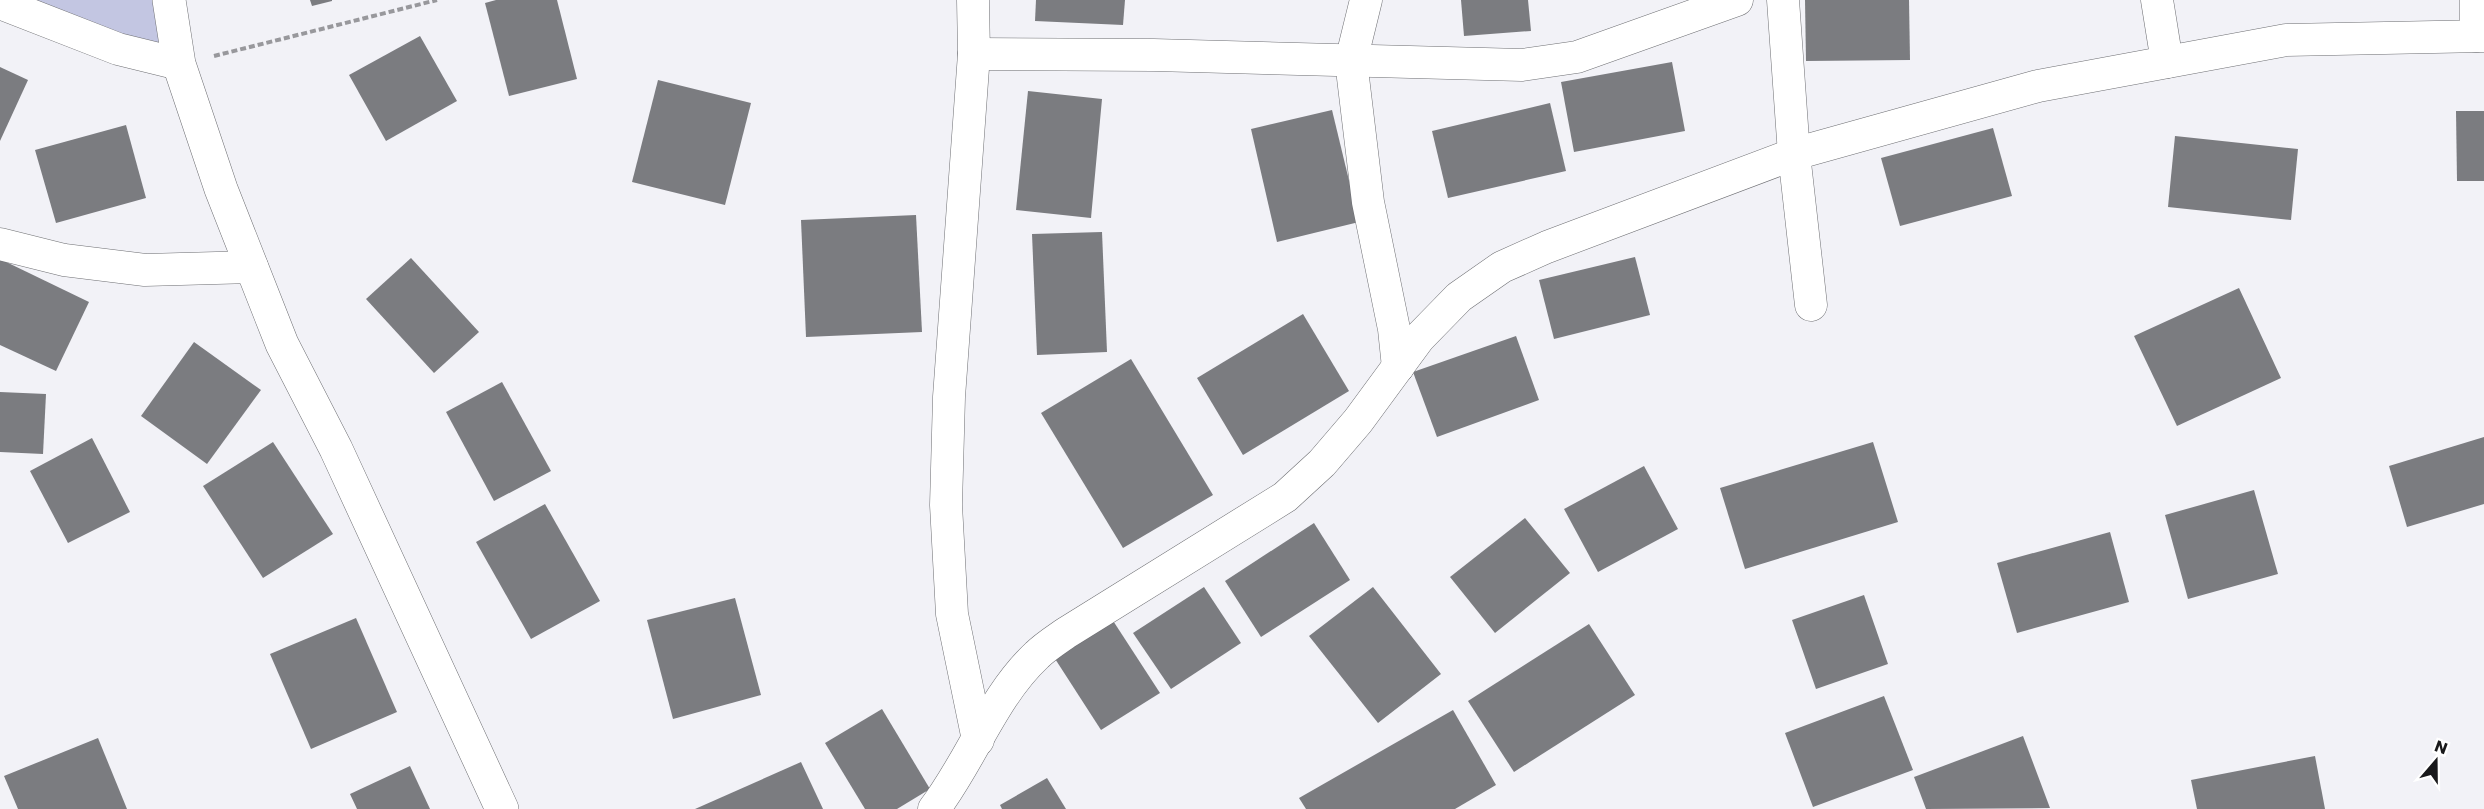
<svg xmlns="http://www.w3.org/2000/svg" width="2484" height="809" font-family="Poppins,sans-serif">
	<style>
		.green { fill: #c3c6e2 }
		.building { fill: #7b7c80 }
		.lines { fill: none; stroke-linecap: round; stroke-linejoin: round }
		.minor-casing { stroke: #6e6f73; stroke-width: 33 }
		.tertiary-casing { stroke: #6e6f73; stroke-width: 34 }
		.path { stroke: #98989c; stroke-width: 4; stroke-dasharray: 6 3; stroke-linecap: butt }
		.minor { stroke: #fff; stroke-width: 32 }
		.tertiary { stroke: #fff; stroke-width: 33 }
	</style>
	<rect width="100%" height="100%" fill="#f2f2f7"/>
	<!-- green -->
	<path class="green" d="M0,0H166L174,47L140,54Z"/>
	<!-- building -->
	<g class="building">
		<path d="M310,0H332V1L312,6Z"/>
		<path d="M496,0H557L577,79L509,96L485,3Z"/>
		<path d="M1036,0H1125L1123,25L1035,21Z"/>
		<path d="M1461,0H1528L1531,31L1464,36Z"/>
		<path d="M1805,0H1909L1910,60L1806,61Z"/>
		<path d="M420,36L457,101L386,141L349,75Z"/>
		<path d="M1672,62L1685,131L1574,152L1561,82Z"/>
		<path d="M0,67L28,80L0,141Z"/>
		<path d="M658,80L751,103L725,205L632,182Z"/>
		<path d="M1028,91L1102,99L1091,218L1016,210Z"/>
		<path d="M1550,103L1566,171L1448,198L1432,131Z"/>
		<path d="M1332,110L1359,222L1277,242L1251,129Z"/>
		<path d="M2456,111H2484V181H2457Z"/>
		<path d="M126,125L146,198L56,223L35,150Z"/>
		<path d="M1993,128L2012,196L1900,226L1881,158Z"/>
		<path d="M2175,136L2298,149L2291,220L2168,207Z"/>
		<path d="M916,215L922,332L806,337L801,220Z"/>
		<path d="M1102,232L1107,352L1037,355L1032,234Z"/>
		<path d="M1635,257L1650,315L1554,339L1539,280Z"/>
		<path d="M411,258L479,332L434,373L366,299Z"/>
		<path d="M0,259L89,302L56,371L0,345Z"/>
		<path d="M2239,288L2281,378L2177,426L2134,336Z"/>
		<path d="M1303,314L1349,391L1243,455L1197,378Z"/>
		<path d="M1516,336L1539,400L1437,437L1413,372Z"/>
		<path d="M194,342L261,390L207,464L141,416Z"/>
		<path d="M1131,359L1213,495L1123,548L1041,413Z"/>
		<path d="M502,382L551,471L494,501L446,412Z"/>
		<path d="M0,392L46,394L43,454L0,452Z"/>
		<path d="M2484,437V504L2407,527L2389,466Z"/>
		<path d="M92,438L130,512L68,543L30,471Z"/>
		<path d="M273,442L333,534L263,578L203,486Z"/>
		<path d="M1873,442L1898,522L1745,569L1720,488Z"/>
		<path d="M1644,466L1678,529L1598,572L1564,509Z"/>
		<path d="M2254,490L2278,574L2188,599L2165,515Z"/>
		<path d="M545,504L600,601L531,639L476,542Z"/>
		<path d="M1525,518L1570,573L1495,633L1450,577Z"/>
		<path d="M1314,523L1350,580L1261,637L1225,581Z"/>
		<path d="M2110,532L2129,602L2017,633L1997,563Z"/>
		<path d="M1204,587L1241,643L1171,689L1133,633Z"/>
		<path d="M1373,587L1441,674L1378,723L1309,636Z"/>
		<path d="M1864,595L1888,664L1816,689L1792,620Z"/>
		<path d="M735,598L761,695L673,719L647,620Z"/>
		<path d="M1108,613L1160,693L1101,730L1050,651Z"/>
		<path d="M356,618L397,712L311,749L270,654Z"/>
		<path d="M1589,624L1635,695L1514,772L1468,701Z"/>
		<path d="M1884,696L1913,770L1813,807L1785,733Z"/>
		<path d="M882,709L930,789L897,809H865L825,743Z"/>
		<path d="M1453,710L1496,785L1455,809H1306L1299,798Z"/>
		<path d="M2023,736L2050,808L1926,809L1914,777Z"/>
		<path d="M98,738L127,809H18L4,776Z"/>
		<path d="M2315,756L2325,809H2197L2191,780Z"/>
		<path d="M801,762L823,809H695Z"/>
		<path d="M410,766L430,809H357L350,794Z"/>
		<path d="M1047,778L1066,809H1002L1000,805Z"/>
	</g>
	<g class="lines">
		<defs>
			<g id="minor">
				<path d="M973,0L974,54L949,397L946,505L952,614L978,740"/>
				<path d="M1366,0L1351,61L1368,202L1394,329L1398,367"/>
				<path d="M1783,0L1794,154L1811,305"/>
				<path d="M2157,0L2167,62"/>
				<path d="M0,3L118,49L179,64"/>
				<path d="M2476,36V0"/>
				<path d="M974,54L1154,55L1522,65L1577,57L1737,0"/>
				<path d="M0,244L64,260L145,270L252,267"/>
				<path d="M934,809C971,761 992,697 1037,655C1045,647 1056,640 1066,633L1285,497L1322,463L1358,421L1419,338L1459,297L1502,267L1547,247L1794,154L2038,86L2286,40L2484,36"/>
			</g>
			<path id="tertiary" d="M169,0L179,64L221,189L282,344L336,449L502,809"/>
		</defs>
		<!-- minor casing -->
		<use href="#minor" class="minor-casing"/>
		<!-- tertiary casing -->
		<use href="#tertiary" class="tertiary-casing"/>
		<!-- path -->
		<path class="path" d="M214,56L437,0"/>
		<!-- minor -->
		<use href="#minor" class="minor"/>
		<!-- tertiary -->
		<use href="#tertiary" class="tertiary"/>
	</g>
	<!-- north arrow -->
	<g transform="translate(2436 761) rotate(20)" stroke="#ffffff" stroke-width="4.5" paint-order="stroke">
	<path d="M0-4.5L10 22L0 15L-10 22Z" fill="#19191b"/>
	<text y="-9" font-size="16" font-weight="bold" text-anchor="middle" fill="#19191b">N</text>
	</g>
</svg>
